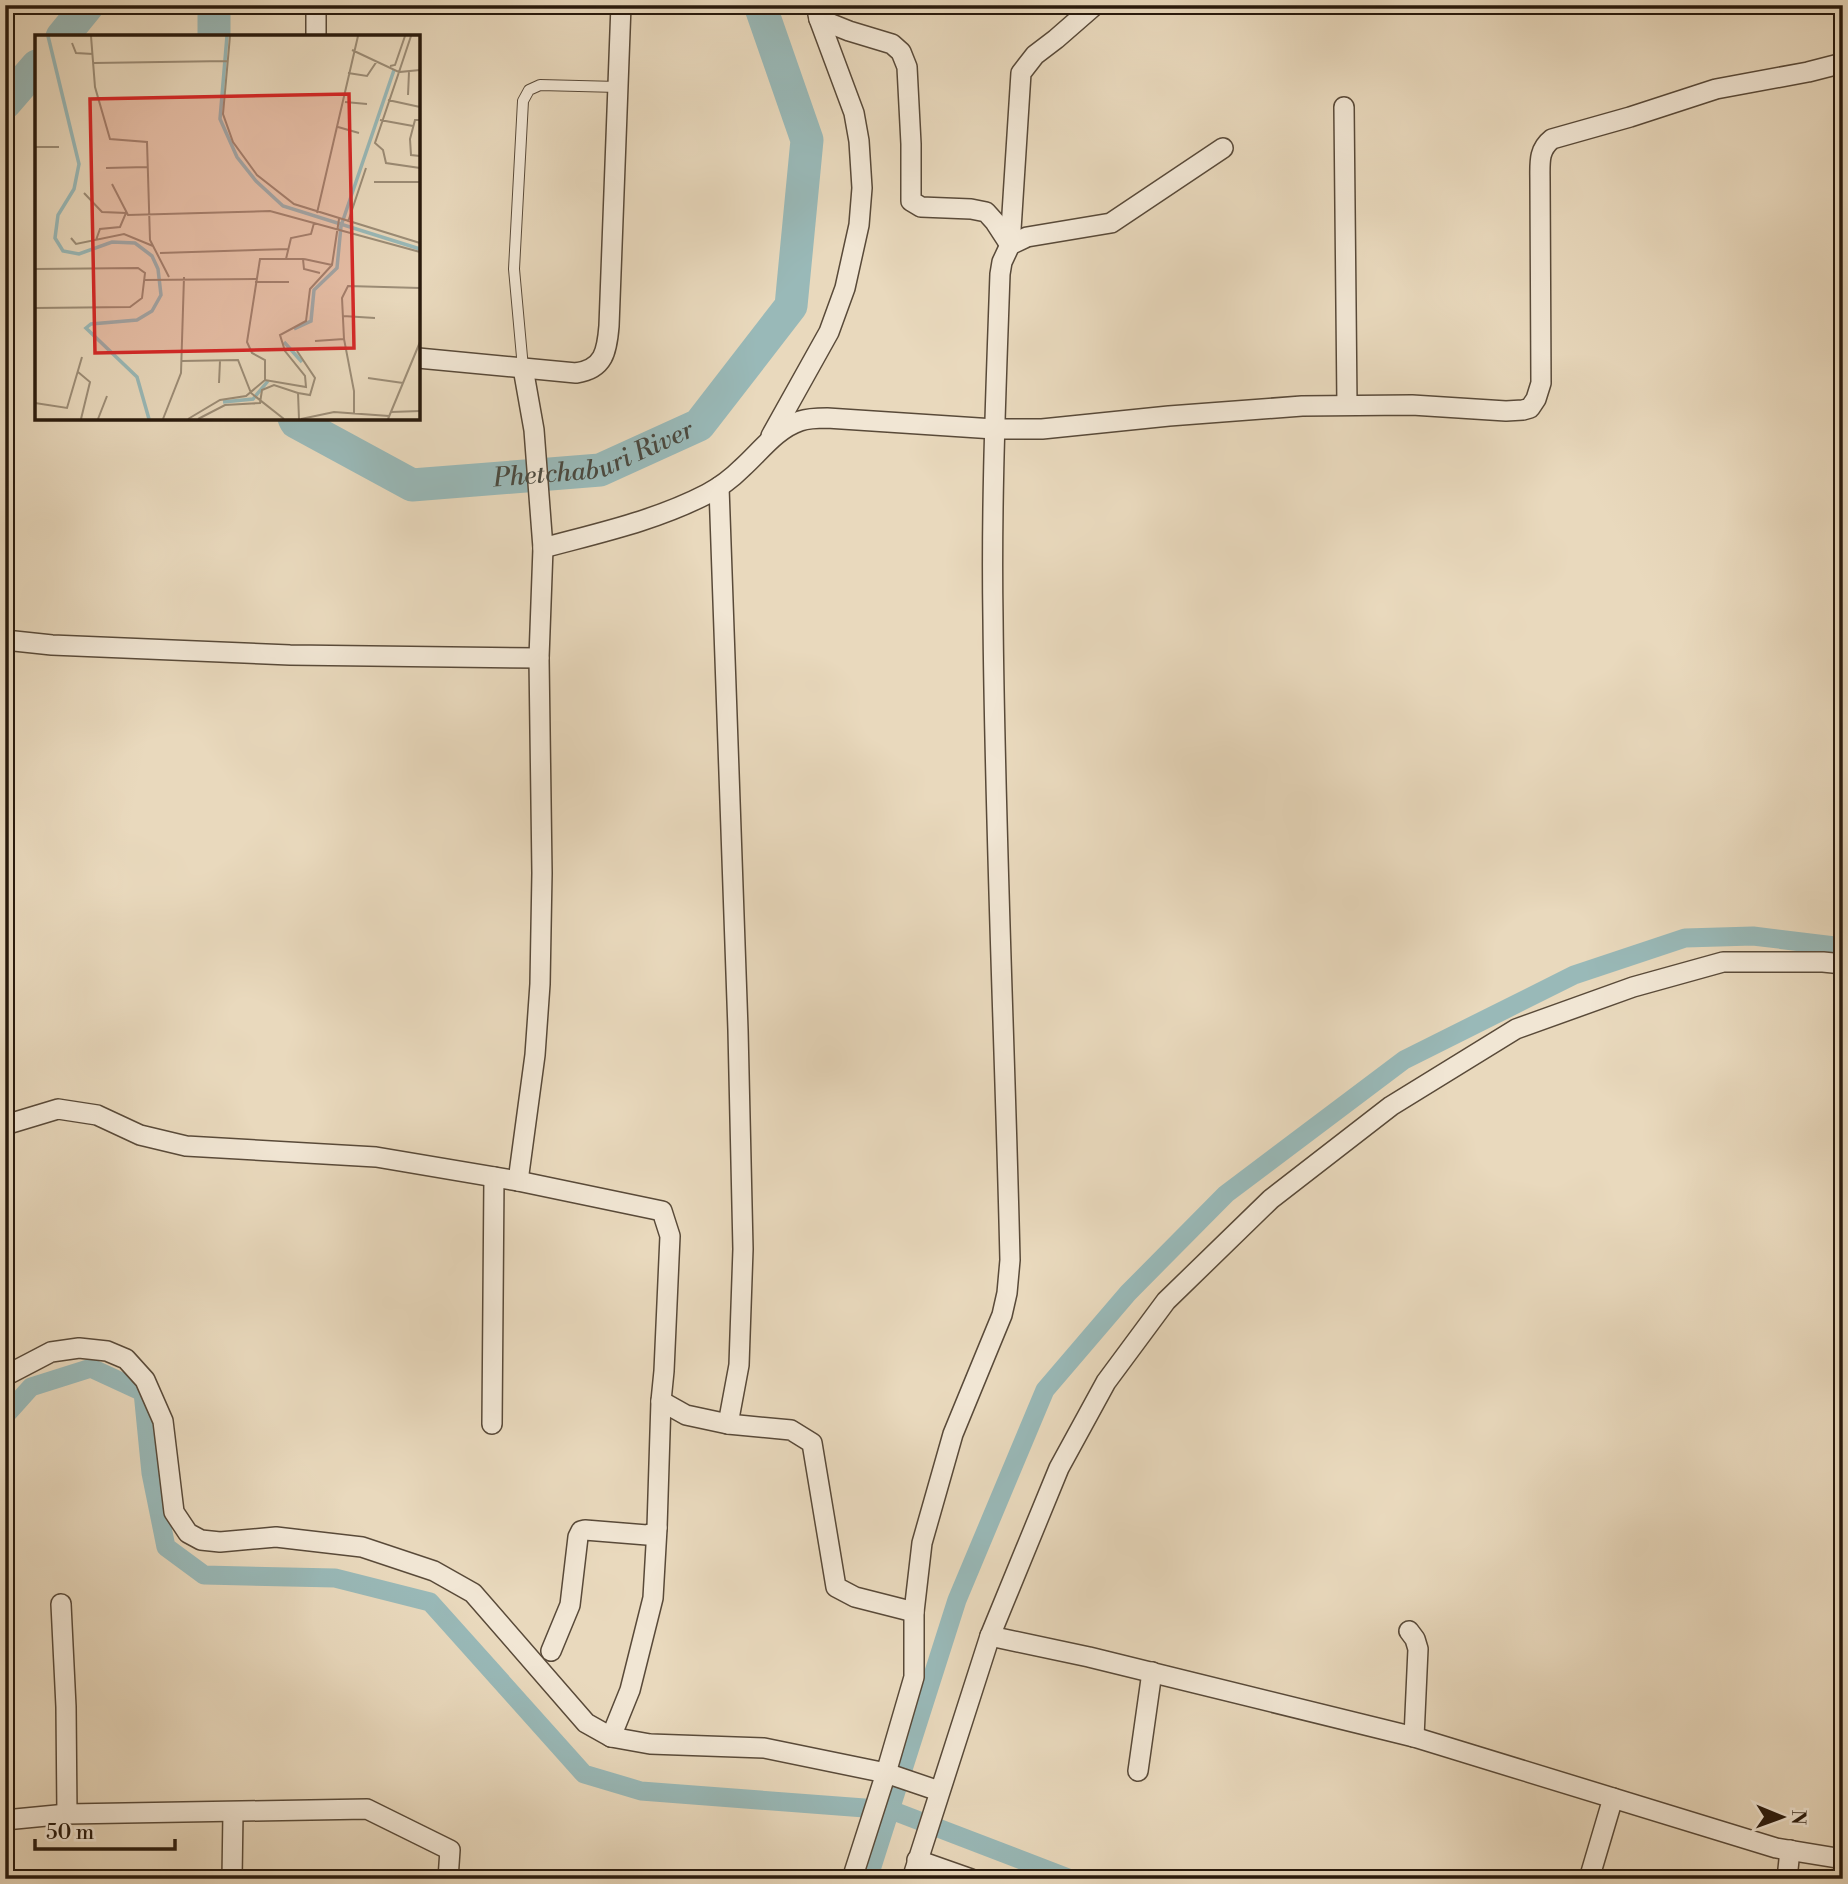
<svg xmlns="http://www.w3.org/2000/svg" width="1848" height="1884" font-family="'Libre Bodoni',serif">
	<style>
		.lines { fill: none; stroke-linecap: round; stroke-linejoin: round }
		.canal { stroke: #99b9b8; stroke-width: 19 }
		.river { stroke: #99b9b8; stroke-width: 33 }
		.lane-casing { stroke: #594a39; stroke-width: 12 }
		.street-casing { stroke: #594a39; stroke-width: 22 }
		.lane { stroke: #f1e6d4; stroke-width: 10 }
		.street { stroke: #f1e6d4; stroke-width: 19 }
		.labels { text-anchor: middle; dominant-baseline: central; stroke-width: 7; stroke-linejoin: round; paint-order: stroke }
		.water-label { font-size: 26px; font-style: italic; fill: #4b4a40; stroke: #f1e6d4 }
		.inset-river { fill: none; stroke: #99b9b8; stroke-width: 3.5 }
		.inset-road { fill: none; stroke: #9c8d77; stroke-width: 2 }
		.view { fill: #d62828; fill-opacity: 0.15; stroke: #d62828; stroke-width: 3.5 }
		.inset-edge { fill: none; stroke: #291a0d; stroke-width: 3.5 }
	</style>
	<rect width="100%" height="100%" fill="#e9d9bd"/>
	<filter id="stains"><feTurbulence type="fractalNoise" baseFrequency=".00286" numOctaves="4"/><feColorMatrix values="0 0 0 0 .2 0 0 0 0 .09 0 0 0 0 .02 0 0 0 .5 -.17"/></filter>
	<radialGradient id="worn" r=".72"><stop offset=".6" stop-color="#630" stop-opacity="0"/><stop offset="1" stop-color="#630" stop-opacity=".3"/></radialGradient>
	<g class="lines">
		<!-- canal -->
		<g class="canal">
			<path d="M5,1416L31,1387L91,1368L143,1392L151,1473L166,1547L204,1575L335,1578L430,1602L584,1774L641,1791L891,1810L1071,1879"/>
			<path d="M868,1879L957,1600L1045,1390L1128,1293L1226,1194L1404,1060L1574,975L1685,938L1753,936L1843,947"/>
		</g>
		<!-- river -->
		<g class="river">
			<path d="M214,5V37"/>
			<path d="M62,37L88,5"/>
			<path d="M5,103L37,66"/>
			<path id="s1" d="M294,418L296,422L412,485L600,470L699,425L791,306L807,140L760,5"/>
		</g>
		<defs>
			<path id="lane" d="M523,368L514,269L523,101L529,90L540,85L618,87"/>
			<g id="street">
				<path d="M316,5V37"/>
				<path d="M819,19L849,31L892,44L901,52L907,67L911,144V201L921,207L971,209L986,212L995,222L1010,245"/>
				<path d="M1344,107L1347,405"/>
				<path d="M1010,245L1021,73L1035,55L1056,39L1095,5"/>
				<path d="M418,358L576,373C604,369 607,351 609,326L621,5"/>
				<path d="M771,436L829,332L845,288L859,225L862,188L859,141L854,113L819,19L816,5"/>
				<path d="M719,487L738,1030L743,1249L739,1365L728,1424"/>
				<path d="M543,548C598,533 655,521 707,494C720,487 732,478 742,468C760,452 776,429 800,421C809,418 818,418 827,418L994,429H1042L1169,416L1302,406L1412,405L1506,411L1523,410L1530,408L1536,399L1541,383L1540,181C1540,163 1538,150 1552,139L1630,117L1716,89L1808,72L1843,63"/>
				<path d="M5,640L52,645L290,655L539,658"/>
				<path d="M5,1125L58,1109L97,1115L140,1135L186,1146L376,1157L518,1181L662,1211L670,1236L664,1371L661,1401L657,1528L653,1533L647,1535L585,1530L581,1531L578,1537L570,1605L551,1651"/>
				<path d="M518,1181L535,1055L540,984L542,873L539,658L543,548L534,430L523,368"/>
				<path d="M5,1376L51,1352L79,1348L107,1351L126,1359L145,1380L163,1421L174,1512L188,1533L201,1540L220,1542L276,1537L362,1547L434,1571L473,1593L586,1723L611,1737L650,1744L764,1748L886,1773L939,1791"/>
				<path d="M661,1401L686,1415L728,1424L791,1430L812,1443L836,1587L855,1597L914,1612"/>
				<path d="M492,1424L494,1177"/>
				<path d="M61,1604L66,1707L67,1814"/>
				<path d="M1409,1631L1415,1639L1418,1649L1414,1737"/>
				<path d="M990,1636L1089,1657L1414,1737L1776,1848L1843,1859"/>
				<path d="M611,1737L630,1690L653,1598L657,1528"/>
				<path d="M1138,1771L1152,1672"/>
				<path d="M5,1820L67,1814L367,1809L450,1850L448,1879"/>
				<path d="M917,1860L971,1879"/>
				<path d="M232,1879L233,1812"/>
				<path d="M852,1879L886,1773L914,1677V1612L922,1543L953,1434L1002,1315L1007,1293L1010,1260C1005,1046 995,833 993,619C991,504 996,389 1000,274L1002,262L1010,245L1027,237L1111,223L1223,148"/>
				<path d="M912,1879L990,1636L1059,1468L1106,1382L1166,1301L1271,1199L1391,1106L1516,1029L1633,987L1723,962H1823L1843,964"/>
				<path d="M1589,1879L1613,1798"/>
				<path d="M1787,1879L1790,1850"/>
			</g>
		</defs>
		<!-- lane casing -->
		<use href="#lane" class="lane-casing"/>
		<!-- street casing -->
		<use href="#street" class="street-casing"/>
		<!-- lane -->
		<use href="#lane" class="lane"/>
		<!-- street -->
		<use href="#street" class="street"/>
	</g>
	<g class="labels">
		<!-- water labels -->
		<g class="water-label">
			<text stroke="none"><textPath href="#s1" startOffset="322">Phetchaburi River</textPath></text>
		</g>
	</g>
	<!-- overview -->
	<g transform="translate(35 35)">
		<rect width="385" height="385" fill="#e9d9bd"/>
		<path class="inset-river" d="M13,1L44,129L39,154L23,180L20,203L28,216L44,219L77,207L100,208L117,221L123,234L126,260L117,276L102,285L56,289L51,293L102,342L114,384M192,1L185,84L202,122L221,146L248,171L385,214M259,294L276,286L279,255L302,233L306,191L359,35M249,307L267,327M188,367L218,364L233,346"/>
		<path class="inset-road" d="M56,1L60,52L75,104L112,107L115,205L134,242M195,1L188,79L198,107L222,140L259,169L385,208M376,1L364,37L385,35M37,8L41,18L58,19M317,15L364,37L340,108L348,115L351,128L385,133M59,28L192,26M355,31L360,30L370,1M313,38L332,41L342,26M373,60L374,37M353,65L385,72M310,67L332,69M345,85L378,91M385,85H380L375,104L376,120L385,121M303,92L324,98M0,112H24M71,133L112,132M339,147H385M77,149L93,180L235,176L385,217M49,158L67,177L91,178L85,192L65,194L61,205M282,178L323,1M0,179V203M313,187L331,133M36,203L41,209L89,199L118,211M125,218L254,214M251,224L256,203L276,199L279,188M269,224L297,230M0,234L103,233L110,238L107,263L95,272L0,273M109,245L221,244M220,247H254M308,281L340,283M280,306L309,304M262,316L280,343L275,360L263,358M147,326L203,325L216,358L249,384M43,337L55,347L46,384M333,343L368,348M230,345V325L217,318L212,307L225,224H268L269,234L285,238M184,348L185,326M0,368L32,373L47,322M356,377L385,376M319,380V356L309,304L307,263L313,251L385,253M63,384L72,361M128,384L146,338L149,242M153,384L185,365L211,361L230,345L271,352L270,341L250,316L245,300L271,286L275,254L297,230L304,184M163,384L190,370L225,368L227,355L239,350L263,358L264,384M266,384L299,377L354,381M353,384L385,307"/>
		<path class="view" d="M314,59L319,313L60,318L55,64Z"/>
		<rect width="385" height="385" class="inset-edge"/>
	</g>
	<!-- margin -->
	<rect width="1848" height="1884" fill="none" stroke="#e9d9bd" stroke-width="28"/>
	<rect x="7" y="7" width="1834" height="1870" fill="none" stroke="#291a0d" stroke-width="3.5"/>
	<rect x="14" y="14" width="1820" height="1856" fill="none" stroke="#291a0d" stroke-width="2"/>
	<!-- north arrow -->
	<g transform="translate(1782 1817) rotate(91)" stroke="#f1e6d4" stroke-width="5" paint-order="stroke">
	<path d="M0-5L12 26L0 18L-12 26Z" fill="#291a0d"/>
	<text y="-10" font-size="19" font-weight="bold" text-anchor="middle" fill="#291a0d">N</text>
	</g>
	<!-- scale -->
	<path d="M35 1839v10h140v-10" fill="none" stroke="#291a0d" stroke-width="3.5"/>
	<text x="46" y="1839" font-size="21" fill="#291a0d" stroke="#f1e6d4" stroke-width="5" paint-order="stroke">50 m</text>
	<rect width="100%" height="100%" filter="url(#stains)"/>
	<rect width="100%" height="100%" fill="url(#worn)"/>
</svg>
